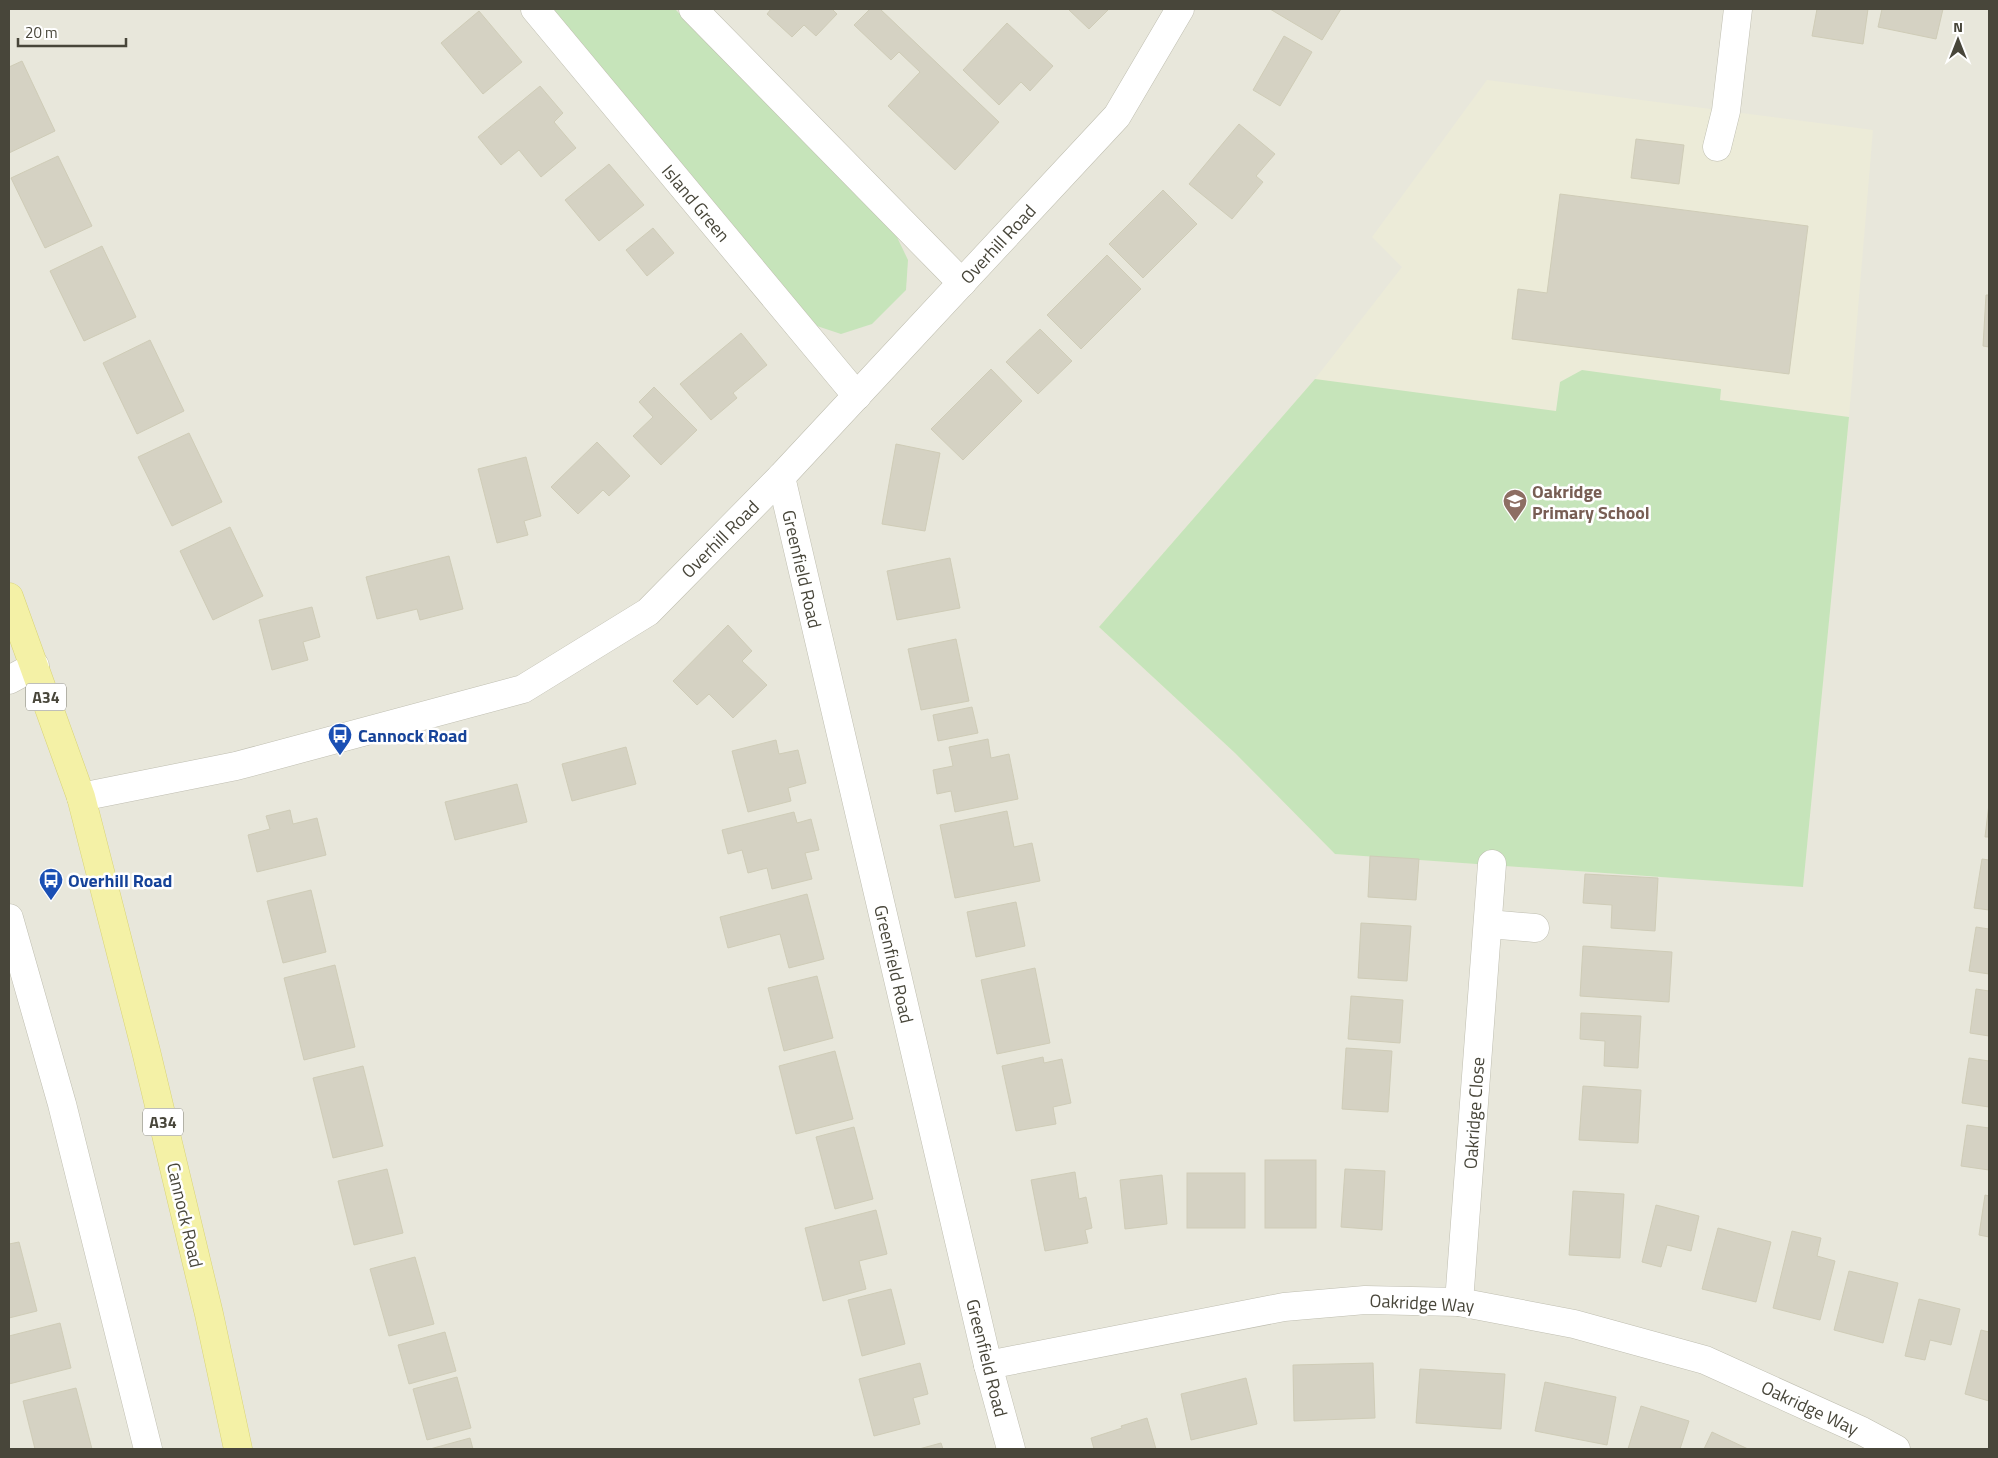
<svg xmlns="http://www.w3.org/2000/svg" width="1998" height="1458" font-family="'Titillium Web',sans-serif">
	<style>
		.residential { fill: #e8e7db }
		.education { fill: #ecebd8 }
		.green { fill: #c6e4ba }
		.building { fill: #d5d2c3; stroke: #cfccb7 }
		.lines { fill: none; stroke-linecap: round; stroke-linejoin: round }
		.minor-casing { stroke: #bfbeb0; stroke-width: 29 }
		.major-casing { stroke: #d8d377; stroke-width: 29 }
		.minor { stroke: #fff; stroke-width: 28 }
		.major { stroke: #f4f1a6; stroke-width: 28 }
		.labels { text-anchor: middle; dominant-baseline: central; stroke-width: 5; stroke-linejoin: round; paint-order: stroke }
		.shield { fill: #fff; stroke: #7f7e75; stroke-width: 1 }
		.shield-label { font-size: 16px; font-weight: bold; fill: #48463a }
		.street-label { font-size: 18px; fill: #48463a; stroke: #fff }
		.education-label { font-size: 18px; font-weight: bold; fill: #785e54; stroke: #fff; text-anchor: start }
		.transit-label { font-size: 18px; font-weight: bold; fill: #164399; stroke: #fff; text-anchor: start }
	</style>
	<rect width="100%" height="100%" fill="#f4f4ec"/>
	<!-- residential -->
	<rect class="residential" x="9" y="9" width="1980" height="1440"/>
	<!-- education -->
	<path class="education" d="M1487,80L1873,130L1849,417L1803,887L1335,854L1235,753L1099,627L1315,379L1402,267L1372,237Z"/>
	<!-- green -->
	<g class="green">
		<path d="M551,9H675L896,235L908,260L906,290L872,324L841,334L817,326Z"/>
		<path d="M1582,370L1721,389L1720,400L1849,417L1803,887L1335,854L1235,753L1099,627L1315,379L1556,411L1560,382Z"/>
	</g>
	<!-- building -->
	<g class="building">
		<path d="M771,9H832L837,14L816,36L804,25L792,37L767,14Z"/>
		<path d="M870,9H880L999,122L955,170L888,106L920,72L899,52L891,60L854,25Z"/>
		<path d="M1068,9H1109L1089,29Z"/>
		<path d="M1270,9H1341L1322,40Z"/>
		<path d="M1817,9H1868L1863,44L1812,36Z"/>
		<path d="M1882,9H1943L1936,39L1878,27Z"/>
		<path d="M479,11L522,62L483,94L441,43Z"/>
		<path d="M1007,23L1053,66L1030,91L1021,82L999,105L963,70Z"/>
		<path d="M1284,36L1312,52L1280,106L1253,90Z"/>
		<path d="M22,61L55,131L9,153V67Z"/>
		<path d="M540,86L563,113L554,122L576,148L541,177L519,150L501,165L478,137Z"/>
		<path d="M1239,124L1275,154L1256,176L1263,182L1232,219L1189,184Z"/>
		<path d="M1636,139L1684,145L1679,184L1631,178Z"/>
		<path d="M58,156L92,226L45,248L11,178Z"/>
		<path d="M609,164L644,205L599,241L565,200Z"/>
		<path d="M1163,190L1197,224L1143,278L1109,244Z"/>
		<path d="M1560,194L1808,226L1789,374L1512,339L1518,289L1547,293Z"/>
		<path d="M653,228L674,253L647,276L626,250Z"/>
		<path d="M102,246L136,317L84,341L50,271Z"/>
		<path d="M1107,255L1141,289L1081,349L1047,315Z"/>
		<path d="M1986,295H1989V347L1983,346Z"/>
		<path d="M1040,329L1072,361L1038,394L1006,362Z"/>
		<path d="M741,333L767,365L733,393L737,398L711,420L680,384Z"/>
		<path d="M150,340L184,411L137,434L103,363Z"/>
		<path d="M991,369L1022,401L963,460L931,429Z"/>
		<path d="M654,387L697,430L661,465L633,436L653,417L639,402Z"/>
		<path d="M189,433L222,502L172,526L138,457Z"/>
		<path d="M597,442L630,476L609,496L603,490L578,514L551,487Z"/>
		<path d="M896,444L940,453L925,531L882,524Z"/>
		<path d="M526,457L541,516L524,521L528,535L497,543L478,469Z"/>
		<path d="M230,527L263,596L213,620L180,551Z"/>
		<path d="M449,556L463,609L420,620L417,609L377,619L366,577Z"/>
		<path d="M950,558L960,608L897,620L887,571Z"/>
		<path d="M312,607L320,637L303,642L308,660L272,670L259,620Z"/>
		<path d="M728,625L752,651L742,661L767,685L733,718L709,694L697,705L673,681Z"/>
		<path d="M956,639L969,701L921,710L908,649Z"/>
		<path d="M972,707L978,733L938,741L933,715Z"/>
		<path d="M988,739L991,758L1009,754L1018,799L955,812L951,791L937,794L933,770L953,766L949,747Z"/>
		<path d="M776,740L779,754L798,750L806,783L788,788L791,801L748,812L732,751Z"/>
		<path d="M626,747L636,784L572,801L562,764Z"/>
		<path d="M517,784L527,822L455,840L445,802Z"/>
		<path d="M1989,804V837H1985Z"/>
		<path d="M290,810L293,824L317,818L326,855L257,872L248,835L270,829L266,816Z"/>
		<path d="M1007,811L1014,847L1032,843L1040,881L955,898L940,825Z"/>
		<path d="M794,812L797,823L811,819L819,850L805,853L812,879L772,889L767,868L748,873L742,850L728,854L722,830Z"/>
		<path d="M1370,856L1419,859L1416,900L1368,897Z"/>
		<path d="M1982,859L1989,860V910L1974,908Z"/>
		<path d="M1585,874L1658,878L1655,931L1611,928L1612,905L1583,903Z"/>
		<path d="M311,890L326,952L283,963L267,901Z"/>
		<path d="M807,894L824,959L789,968L780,934L728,948L720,917Z"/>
		<path d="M1016,902L1025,946L976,957L967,912Z"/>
		<path d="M1361,923L1411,926L1407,981L1358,978Z"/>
		<path d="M1976,927L1989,929V974L1969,971Z"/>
		<path d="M1583,946L1672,952L1669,1002L1580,996Z"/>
		<path d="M335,965L355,1047L304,1060L284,978Z"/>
		<path d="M1035,968L1050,1043L997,1054L981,980Z"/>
		<path d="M817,976L833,1038L784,1051L768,988Z"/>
		<path d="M1976,989L1989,991V1036L1970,1033Z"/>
		<path d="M1351,996L1403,1000L1400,1043L1348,1039Z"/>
		<path d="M1581,1013L1641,1016L1638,1068L1604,1066L1605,1041L1580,1039Z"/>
		<path d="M1346,1048L1392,1051L1388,1112L1342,1109Z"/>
		<path d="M835,1051L853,1119L796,1134L779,1066Z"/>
		<path d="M1043,1057L1044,1063L1062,1059L1071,1103L1053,1107L1056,1124L1016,1131L1002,1066Z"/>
		<path d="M1969,1058L1989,1061V1107L1962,1103Z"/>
		<path d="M363,1066L383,1146L333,1158L313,1078Z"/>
		<path d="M1583,1086L1641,1090L1638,1143L1579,1140Z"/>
		<path d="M1967,1125L1989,1128V1170L1961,1166Z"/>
		<path d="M854,1127L873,1199L835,1209L816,1137Z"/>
		<rect x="1265" y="1160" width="51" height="68"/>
		<path d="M387,1169L403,1233L354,1245L338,1181Z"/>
		<path d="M1345,1169L1385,1171L1382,1230L1341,1227Z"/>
		<path d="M1075,1172L1079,1199L1086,1197L1092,1228L1085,1230L1088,1243L1045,1251L1031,1180Z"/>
		<rect x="1187" y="1173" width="58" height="55"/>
		<path d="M1162,1175L1167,1224L1125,1229L1120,1180Z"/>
		<path d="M1573,1191L1624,1194L1620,1258L1569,1255Z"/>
		<path d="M1985,1195L1989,1196V1237L1979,1235Z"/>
		<path d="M1656,1205L1699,1216L1691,1251L1667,1245L1661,1267L1642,1262Z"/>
		<path d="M876,1210L887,1254L859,1261L866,1289L823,1301L805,1228Z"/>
		<path d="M1718,1228L1771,1242L1756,1302L1702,1289Z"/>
		<path d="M1792,1231L1821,1238L1817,1256L1835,1261L1820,1320L1773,1308Z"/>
		<path d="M19,1242L37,1311L9,1318V1244Z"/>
		<path d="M415,1257L434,1324L389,1336L370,1269Z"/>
		<path d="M1849,1271L1898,1283L1883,1343L1834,1330Z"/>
		<path d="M891,1289L905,1344L862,1356L848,1300Z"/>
		<path d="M1919,1299L1960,1309L1951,1345L1930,1340L1925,1360L1905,1356Z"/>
		<path d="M60,1323L71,1368L9,1384V1336Z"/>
		<path d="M1981,1330L1989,1332V1401L1965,1394Z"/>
		<path d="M445,1332L456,1371L409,1384L398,1345Z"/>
		<path d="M920,1363L928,1394L913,1398L920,1424L874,1436L859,1379Z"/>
		<path d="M1373,1363L1375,1418L1294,1421L1293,1365Z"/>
		<path d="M1420,1369L1505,1374L1501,1429L1416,1423Z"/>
		<path d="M457,1377L471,1428L427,1440L413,1389Z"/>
		<path d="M1246,1378L1257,1424L1191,1440L1181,1394Z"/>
		<path d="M1545,1382L1616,1397L1607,1445L1535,1431Z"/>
		<path d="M76,1388L92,1449H35L23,1401Z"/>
		<path d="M1641,1406L1689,1421L1680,1449H1628Z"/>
		<path d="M1147,1418L1156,1449H1094L1091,1438L1122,1428L1121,1426Z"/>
		<path d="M1712,1432L1748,1449H1704Z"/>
		<path d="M470,1438L473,1449H430Z"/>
		<path d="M941,1443L943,1449H919Z"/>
	</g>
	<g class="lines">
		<defs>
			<g id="minor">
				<path d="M535,9L857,396"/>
				<path d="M693,9L962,283"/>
				<path d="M1717,147L1726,111L1738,9"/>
				<path d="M781,477L988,1365L1011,1449"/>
				<path d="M9,680L35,666"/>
				<path d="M81,797L236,766L523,689L648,612L781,477L1117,116L1180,9"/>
				<path d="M9,918L62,1104L148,1449"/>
				<path d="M1488,924L1535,928"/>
				<path d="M1459,1302L1492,864"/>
				<path d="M988,1365L1284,1307L1365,1300L1459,1302L1574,1324L1705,1360L1862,1431L1896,1449"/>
			</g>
			<path id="major" d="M9,597L81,797L146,1051L209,1314L238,1449"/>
		</defs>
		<!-- minor casing -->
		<use href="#minor" class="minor-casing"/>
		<!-- major casing -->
		<use href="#major" class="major-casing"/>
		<!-- minor -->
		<use href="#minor" class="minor"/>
		<!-- major -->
		<use href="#major" class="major"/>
	</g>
	<!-- icons -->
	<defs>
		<symbol id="school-pin" viewBox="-11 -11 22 30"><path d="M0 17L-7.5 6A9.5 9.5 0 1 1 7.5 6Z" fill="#8d6e63" stroke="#fff"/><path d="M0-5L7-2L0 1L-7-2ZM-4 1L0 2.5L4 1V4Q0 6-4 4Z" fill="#fff"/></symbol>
		<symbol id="bus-pin" viewBox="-11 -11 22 30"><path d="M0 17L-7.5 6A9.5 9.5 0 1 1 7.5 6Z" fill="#1a4fb4" stroke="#fff"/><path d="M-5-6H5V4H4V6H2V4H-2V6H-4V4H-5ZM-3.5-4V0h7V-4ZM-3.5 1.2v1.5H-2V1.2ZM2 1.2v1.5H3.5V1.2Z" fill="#fff"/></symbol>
	</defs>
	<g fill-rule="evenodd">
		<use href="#school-pin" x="1501" y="487" width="28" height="38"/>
		<use href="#bus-pin" x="326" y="721" width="28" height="38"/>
		<use href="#bus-pin" x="37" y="866" width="28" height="38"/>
	</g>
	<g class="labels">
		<!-- shield labels -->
		<g class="shield">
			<rect x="26" y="683.5" width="40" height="27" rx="4"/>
			<rect x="143" y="1108.5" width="40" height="27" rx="4"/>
		</g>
		<g class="shield-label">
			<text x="46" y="697">A34</text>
			<text x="163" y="1122">A34</text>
		</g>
		<!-- street labels -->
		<g class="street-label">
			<text transform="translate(696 203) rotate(50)">Island Green</text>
			<text transform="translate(998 244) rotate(-47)">Overhill Road</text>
			<text transform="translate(720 539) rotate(-45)">Overhill Road</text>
			<text transform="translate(802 569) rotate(77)">Greenfield Road</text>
			<text transform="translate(894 964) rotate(77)">Greenfield Road</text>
			<text transform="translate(1474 1113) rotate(-86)">Oakridge Close</text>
			<text transform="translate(185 1215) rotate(77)">Cannock Road</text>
			<text transform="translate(1422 1303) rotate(3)">Oakridge Way</text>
			<text transform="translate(987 1358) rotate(76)">Greenfield Road</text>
			<text transform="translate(1810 1408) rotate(25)">Oakridge Way</text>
		</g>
		<!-- education labels -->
		<g class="education-label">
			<text x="1532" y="491">Oakridge<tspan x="1532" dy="21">Primary School</tspan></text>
		</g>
		<!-- transit labels -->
		<g class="transit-label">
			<text x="358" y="735">Cannock Road</text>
			<text x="68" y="880">Overhill Road</text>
		</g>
	</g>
	<!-- border -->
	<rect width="1998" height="1458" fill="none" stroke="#48463a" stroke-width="20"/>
	<!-- north arrow -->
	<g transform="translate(1958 40)" stroke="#ffffff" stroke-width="4" paint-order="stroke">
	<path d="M0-4L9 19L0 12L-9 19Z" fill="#48463a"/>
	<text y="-8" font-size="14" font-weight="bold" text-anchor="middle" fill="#48463a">N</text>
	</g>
	<!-- scale -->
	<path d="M18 38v8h108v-8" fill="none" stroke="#48463a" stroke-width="2.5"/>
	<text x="25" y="38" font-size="15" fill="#48463a" stroke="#ffffff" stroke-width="4" paint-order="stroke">20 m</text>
</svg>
